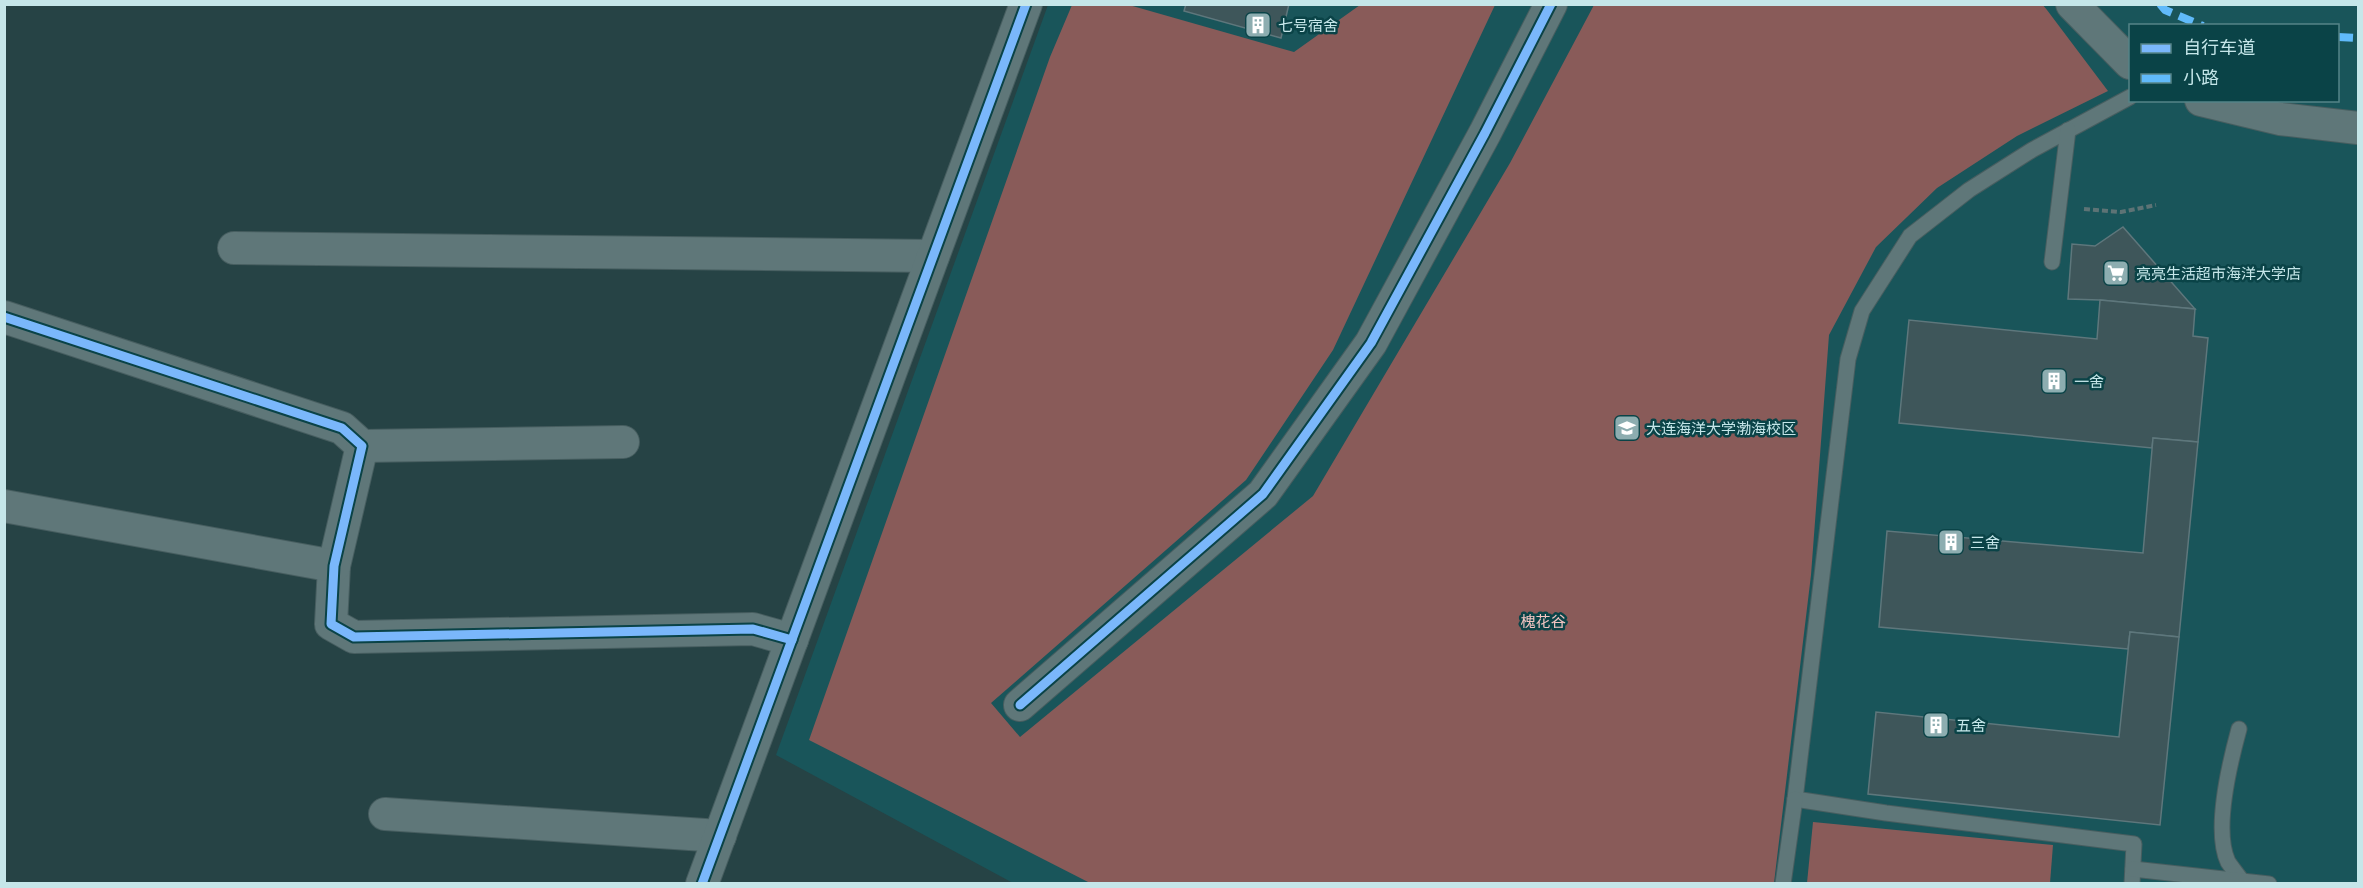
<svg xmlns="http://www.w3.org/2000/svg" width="2363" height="888" font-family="'PT Sans Narrow','Noto Sans SC',sans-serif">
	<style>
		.built { fill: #19555a; fill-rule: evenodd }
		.green { fill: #895b59 }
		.building { fill: #3e565a; stroke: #5e777c; stroke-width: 1.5 }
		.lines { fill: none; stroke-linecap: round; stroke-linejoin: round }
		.lane-casing { stroke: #475e60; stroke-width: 17 }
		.street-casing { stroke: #475e60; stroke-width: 34 }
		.path { stroke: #5d7375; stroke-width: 4; stroke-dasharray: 6 3; stroke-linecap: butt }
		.lane { stroke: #5f7779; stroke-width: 15 }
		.street { stroke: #5f7779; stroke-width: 32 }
		.quiet { stroke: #60bafa; stroke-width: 8; stroke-dasharray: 15 8; stroke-linecap: butt }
		.cycleway-casing { stroke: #0a4347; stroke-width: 13 }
		.cycleway { stroke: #7ab7fb; stroke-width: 9 }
		.labels { text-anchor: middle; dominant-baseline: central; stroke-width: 5; stroke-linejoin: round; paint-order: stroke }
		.poi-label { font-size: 15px; fill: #c5e6e9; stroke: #0a4347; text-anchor: start }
		.park-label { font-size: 15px; fill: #f3c5c2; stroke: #0a4347 }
	</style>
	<rect width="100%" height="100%" fill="#264345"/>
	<!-- built -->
	<path class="built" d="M1048,5H2358V883H1013L776,755ZM2130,26H2338V100H2130Z"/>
	<!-- green -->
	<g class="green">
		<path d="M1072,5H1129L1294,52L1360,5H1495L1333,350L1246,480L991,703L1020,737L1313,496L1510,163L1594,5L2042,4L2047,10L2108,91L2017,136L1937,188L1876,247L1829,335L1811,575L1774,883H1090L809,740L1050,57Z"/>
		<path d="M1813,822L2053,845L2050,883H1807Z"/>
	</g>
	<!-- building -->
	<g class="building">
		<path d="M1186,4H1289L1281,38L1184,11Z"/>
		<path d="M2123,227L2195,309L2100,300L2068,299L2072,244L2095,246Z"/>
		<path d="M2100,300L2195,309L2193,336L2208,338L2198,442L2153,438L2152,448L1899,423L1909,320L2097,339Z"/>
		<path d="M2153,438L2198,442L2179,637L2130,632L2128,649L1879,627L1887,531L2143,553Z"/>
		<path d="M2130,632L2179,637L2160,825L1868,794L1876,712L2119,737Z"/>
	</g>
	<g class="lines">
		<defs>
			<g id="lane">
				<path d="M2130,97L2032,150L1969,190L1910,236L1862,311L1848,359L1795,799L1886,813L2134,844L2132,884"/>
				<path d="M2052,262L2068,130"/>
				<path d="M2239,729C2230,762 2213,830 2228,862C2232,868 2238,875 2242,881"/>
				<path d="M2133,869L2269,884"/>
				<path d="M1783,884L1795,799"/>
			</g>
			<g id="street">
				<path d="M2072,4L2130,63"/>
				<path d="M2201,100L2280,119L2358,128"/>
				<path d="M234,248L933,256"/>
				<path d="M4,317L342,428L362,446L334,566L331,624L354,637L753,629L792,640"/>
				<path d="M362,446L623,442"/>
				<path d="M4,506L334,566"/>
				<path d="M1020,705L1263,494L1371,343L1485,133L1551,4"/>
				<path d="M385,814L720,836"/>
				<path d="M702,884L1026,4"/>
			</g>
		</defs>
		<!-- lane casing -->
		<use href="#lane" class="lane-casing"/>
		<!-- street casing -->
		<use href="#street" class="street-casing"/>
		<!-- path -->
		<path class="path" d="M2084,209L2121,212L2156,205"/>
		<!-- lane -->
		<use href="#lane" class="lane"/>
		<!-- street -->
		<use href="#street" class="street"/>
		<!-- quiet -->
		<g class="quiet">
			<path d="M2160,4L2165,10L2203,26"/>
			<path d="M2338,37L2358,38"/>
		</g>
		<defs>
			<g id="cycleway">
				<path d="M4,317L342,428L362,446L334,566L331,624L354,637L753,629L792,640"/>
				<path d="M1020,705L1263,494L1371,343L1485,133L1551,4"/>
				<path d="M702,884L1026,4"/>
			</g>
		</defs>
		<!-- cycleway casing -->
		<use href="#cycleway" class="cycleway-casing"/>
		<!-- cycleway -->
		<use href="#cycleway" class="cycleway"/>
	</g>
	<!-- icons -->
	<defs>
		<symbol id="building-square" viewBox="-11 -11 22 22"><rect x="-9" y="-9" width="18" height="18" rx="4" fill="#8dadb0" stroke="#0a4347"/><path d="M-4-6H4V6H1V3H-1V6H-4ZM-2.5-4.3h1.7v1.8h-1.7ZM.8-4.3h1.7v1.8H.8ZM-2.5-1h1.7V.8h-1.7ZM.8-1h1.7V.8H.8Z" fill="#fff"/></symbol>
		<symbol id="supermarket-square" viewBox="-11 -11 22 22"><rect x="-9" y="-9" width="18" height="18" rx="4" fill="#8dadb0" stroke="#0a4347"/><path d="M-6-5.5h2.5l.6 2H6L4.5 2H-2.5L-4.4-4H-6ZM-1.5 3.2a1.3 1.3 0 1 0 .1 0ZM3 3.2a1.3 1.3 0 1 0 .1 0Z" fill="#fff"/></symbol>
		<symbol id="university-square" viewBox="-11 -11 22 22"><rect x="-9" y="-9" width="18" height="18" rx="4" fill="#8dadb0" stroke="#0a4347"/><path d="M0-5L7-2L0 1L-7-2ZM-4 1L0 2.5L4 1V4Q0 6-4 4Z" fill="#fff"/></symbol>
	</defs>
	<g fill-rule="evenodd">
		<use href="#building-square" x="1243" y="10" width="30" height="30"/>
		<use href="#supermarket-square" x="2101" y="258" width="30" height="30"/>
		<use href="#building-square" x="2039" y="366" width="30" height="30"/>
		<use href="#university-square" x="1612" y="413" width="30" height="30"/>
		<use href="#building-square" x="1936" y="527" width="30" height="30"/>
		<use href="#building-square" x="1921" y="710" width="30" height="30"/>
	</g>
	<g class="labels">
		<!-- poi labels -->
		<g class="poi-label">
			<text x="1278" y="25">七号宿舍</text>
			<text x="2136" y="273">亮亮生活超市海洋大学店</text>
			<text x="2074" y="381">一舍</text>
			<text x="1646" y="428">大连海洋大学渤海校区</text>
			<text x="1970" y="542">三舍</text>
			<text x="1956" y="725">五舍</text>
		</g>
		<!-- park labels -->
		<g class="park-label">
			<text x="1543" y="621">槐花谷</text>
		</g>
	</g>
	<!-- border -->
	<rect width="2363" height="888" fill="none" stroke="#c5e6e9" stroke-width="12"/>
	<!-- legend -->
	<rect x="2129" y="24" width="210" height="78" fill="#0a4347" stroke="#558488" stroke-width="1.5"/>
	<rect x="2141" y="44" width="30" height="9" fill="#7ab7fb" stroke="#558488" stroke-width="1.5"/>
	<text x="2183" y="54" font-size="18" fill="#c5e6e9">自行车道</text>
	<rect x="2141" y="74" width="30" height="9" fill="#60bafa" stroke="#558488" stroke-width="1.5"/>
	<text x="2183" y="84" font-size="18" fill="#c5e6e9">小路</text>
</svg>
